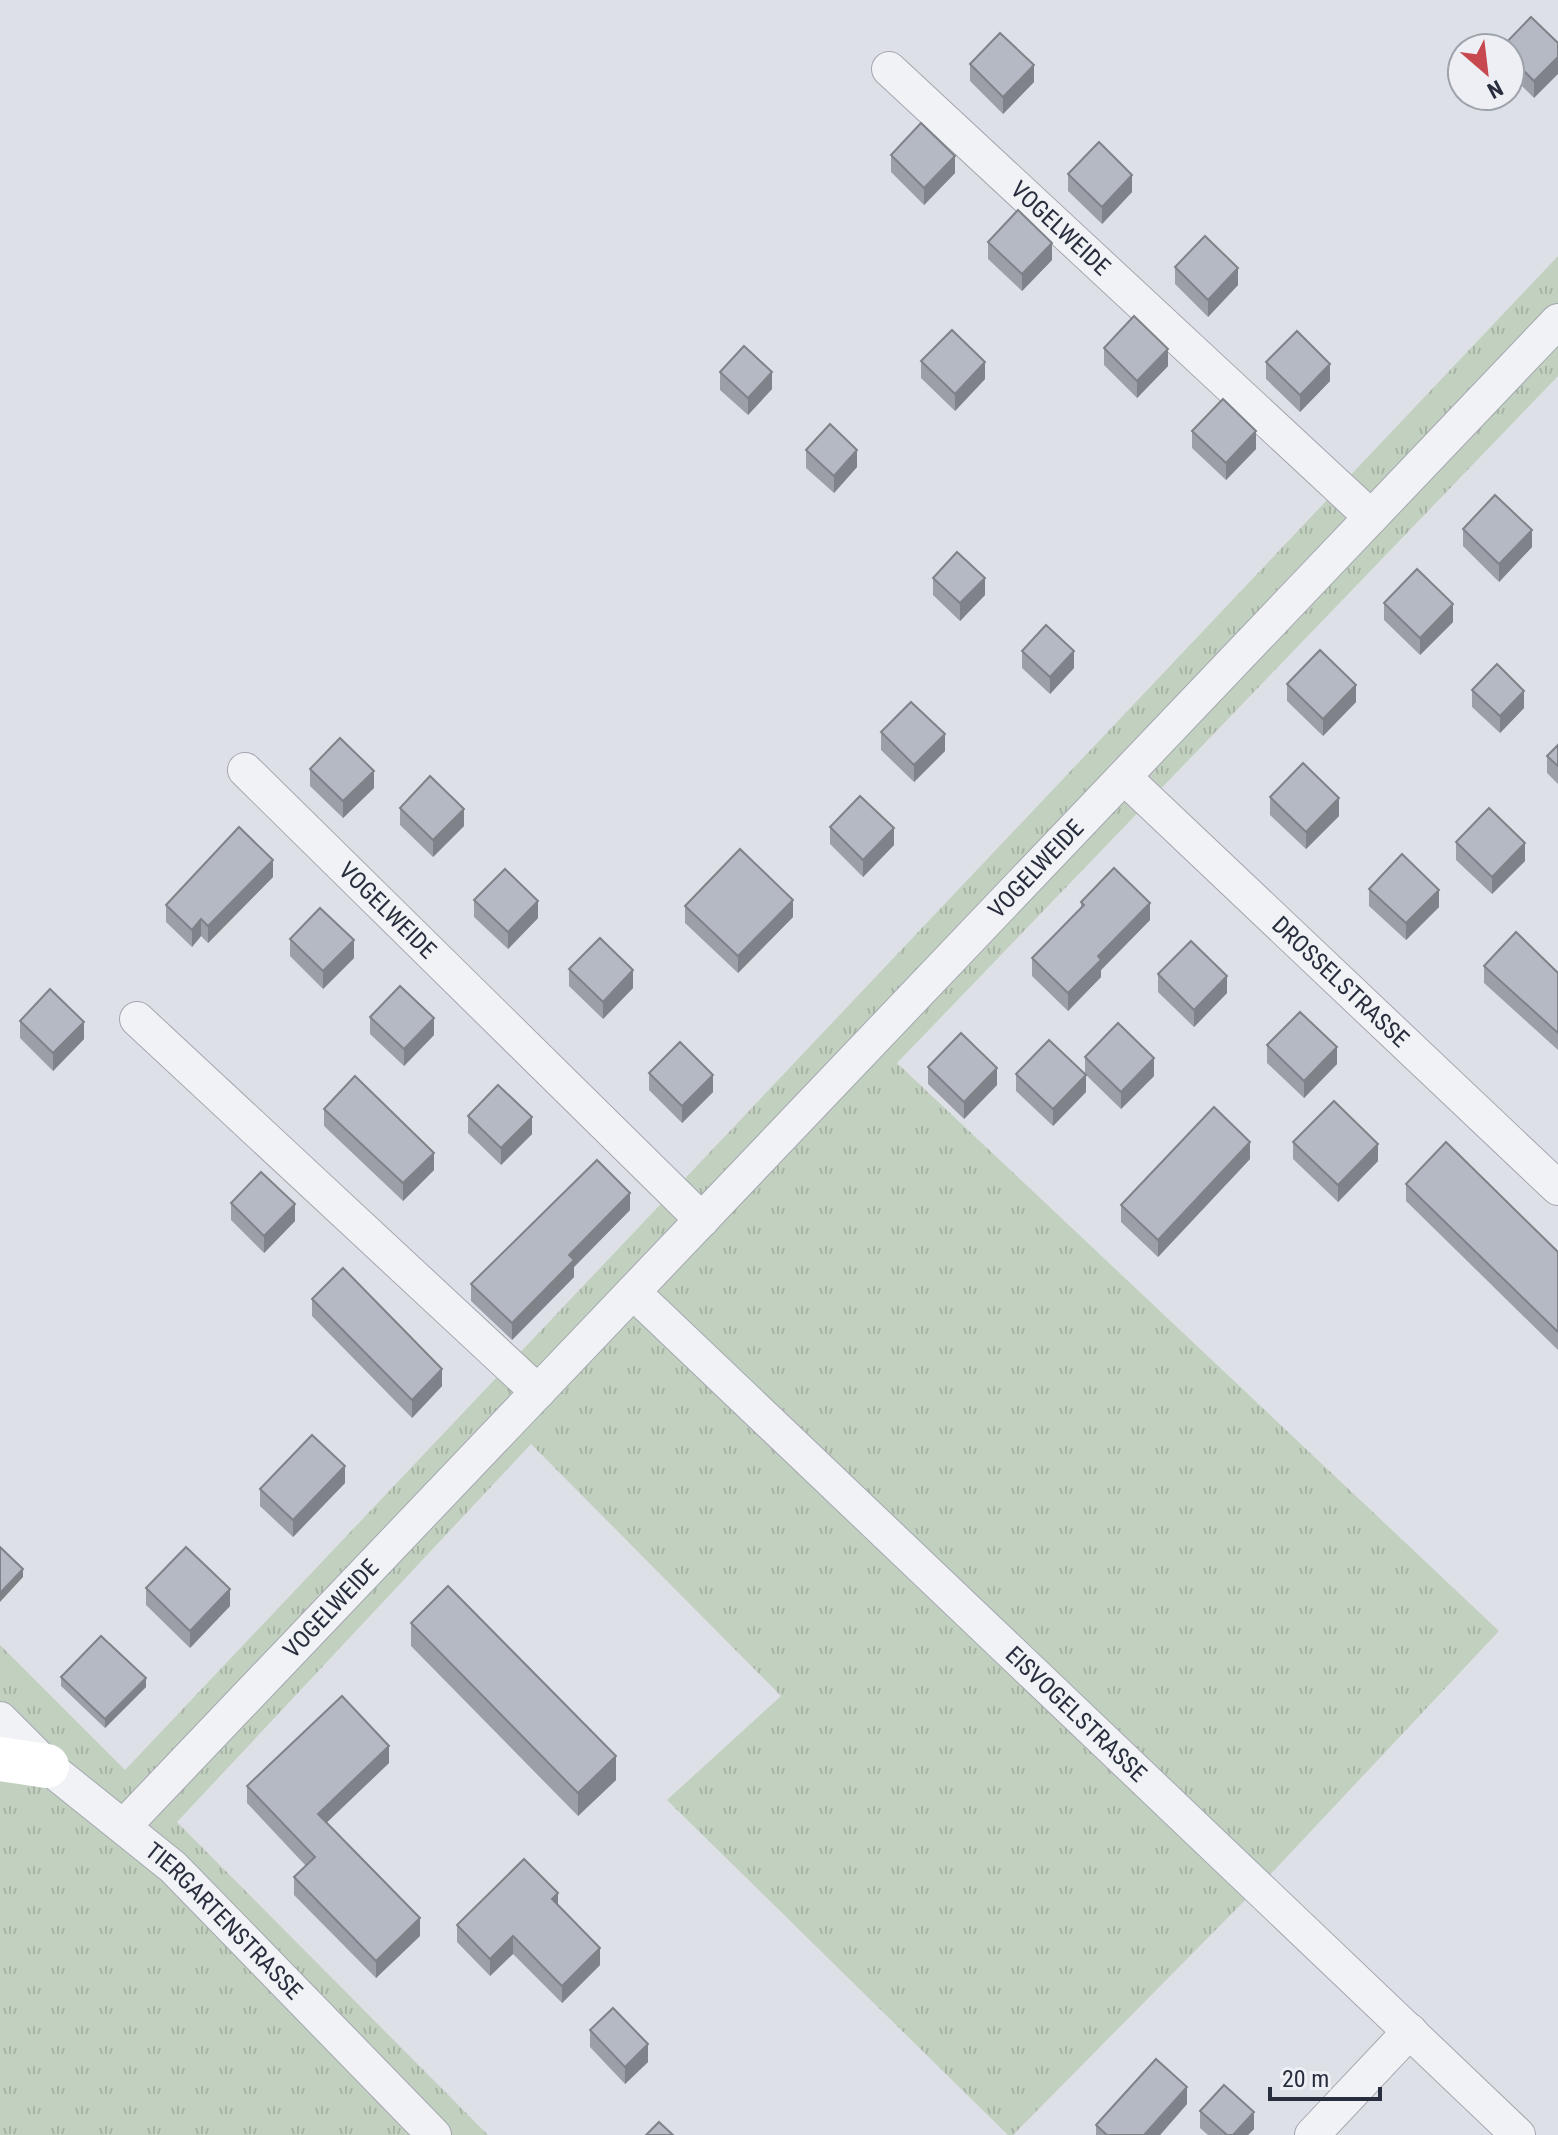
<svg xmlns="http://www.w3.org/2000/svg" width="1558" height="2135" font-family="'Roboto Condensed',sans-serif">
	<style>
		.grass { fill: url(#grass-tufts) }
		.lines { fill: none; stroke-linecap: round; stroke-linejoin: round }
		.street-casing { stroke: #a4a7b1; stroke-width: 36 }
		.street { stroke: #f0f2f5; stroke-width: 34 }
		.secondary { stroke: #fff; stroke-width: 44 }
		.wall { fill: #9c9fa8 }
		.shaded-wall { fill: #7f8288 }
		.building { fill: #b5b9c3; stroke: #7f8288; stroke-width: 2 }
		.labels { text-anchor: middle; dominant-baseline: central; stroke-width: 6; stroke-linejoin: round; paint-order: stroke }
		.street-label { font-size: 24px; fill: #282e3d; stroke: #edeff4 }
	</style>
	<defs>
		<pattern id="grass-tufts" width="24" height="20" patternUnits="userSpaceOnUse" patternTransform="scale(2)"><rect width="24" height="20" fill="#c2d0bf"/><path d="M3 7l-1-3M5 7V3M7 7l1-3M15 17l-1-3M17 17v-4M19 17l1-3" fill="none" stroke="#a7b3a5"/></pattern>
	</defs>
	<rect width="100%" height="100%" fill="#dee0e7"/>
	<!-- grass -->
	<path class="grass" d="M1558,256V376L897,1063L1499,1631L1267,1878L1013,2135H1008L667,1800L781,1696L531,1444L177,1822L488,2135H0V1645L125,1770Z"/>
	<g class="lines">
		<defs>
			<g id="street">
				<path id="s1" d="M889,69L1371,517"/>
				<path id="s2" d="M245,770L702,1220"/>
				<path id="s3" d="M1124,777L1558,1188"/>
				<path d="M137,1019L538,1392"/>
				<path id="s4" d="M633,1292L1518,2135"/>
				<path id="s5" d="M0,1719L47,1766L173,1867L434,2135"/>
				<path id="s6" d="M124,1826L1558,321"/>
				<path d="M1312,2135L1410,2031"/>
			</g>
		</defs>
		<!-- street casing -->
		<use href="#street" class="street-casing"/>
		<!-- street -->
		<use href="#street" class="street"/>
		<!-- secondary -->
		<path class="secondary" d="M0,1759L47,1766"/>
	</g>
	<!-- wall -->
	<g class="wall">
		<path d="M1558,43L1534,98L1510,74V48Z"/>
		<path d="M970,64L1034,82L1003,114L970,81Z"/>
		<path d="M891,155L955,173L924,205L891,172Z"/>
		<path d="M1068,174L1132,192L1102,224L1068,191Z"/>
		<path d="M988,242L1052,260L1022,291L988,259Z"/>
		<path d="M1175,267L1238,285L1208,317L1175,284Z"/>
		<path d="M1104,348L1168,366L1137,398L1104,365Z"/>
		<path d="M921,361L985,379L955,411L921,378Z"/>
		<path d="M1266,362L1330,381L1300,412L1266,379Z"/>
		<path d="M720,372L772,389L748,415L720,390Z"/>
		<path d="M1192,431L1256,449L1226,480L1192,448Z"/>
		<path d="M806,450L857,467L834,493L806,468Z"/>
		<path d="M1463,529L1532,547L1499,582L1463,546Z"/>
		<path d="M933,578L985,595L960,621L933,595Z"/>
		<path d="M1384,603L1453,622L1420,655L1384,620Z"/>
		<path d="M1022,651L1074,668L1050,694L1022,668Z"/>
		<path d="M1287,684L1356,702L1323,736L1287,701Z"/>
		<path d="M1472,690L1524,708L1500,733L1472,707Z"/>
		<path d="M881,732L945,751L914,782L881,750Z"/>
		<path d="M1558,745V784L1547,773V756Z"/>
		<path d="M310,769L374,788L343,818L310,786Z"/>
		<path d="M1270,797L1339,816L1306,849L1270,815Z"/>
		<path d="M400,808L464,826L433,857L400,825Z"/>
		<path d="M830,827L894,845L863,877L830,844Z"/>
		<path d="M1456,842L1525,861L1492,894L1456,860Z"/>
		<path d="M273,877L208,943L201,936L192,947L166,922V905Z"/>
		<path d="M1369,889L1439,907L1406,940L1369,906Z"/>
		<path d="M474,900L538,918L508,949L474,917Z"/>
		<path d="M1081,902L1150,920L1101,970V977L1068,1011L1032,976V958L1081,908Z"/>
		<path d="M685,906L793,917L738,973L685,923Z"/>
		<path d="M290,939L354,958L323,989L290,956Z"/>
		<path d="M1484,966L1558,973V1050L1484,983Z"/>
		<path d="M569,969L633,988L603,1019L569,986Z"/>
		<path d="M1158,974L1227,993L1194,1027L1158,992Z"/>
		<path d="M370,1017L434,1035L404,1066L370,1034Z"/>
		<path d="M20,1021L84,1039L53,1071L20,1038Z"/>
		<path d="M1267,1045L1337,1064L1304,1098L1267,1063Z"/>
		<path d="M1085,1057L1154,1076L1121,1109L1085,1074Z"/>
		<path d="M928,1067L997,1085L964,1119L928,1084Z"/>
		<path d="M649,1073L713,1092L682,1123L649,1090Z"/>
		<path d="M1016,1074L1086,1092L1053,1126L1016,1091Z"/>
		<path d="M324,1109L434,1170L403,1201L324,1126Z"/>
		<path d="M468,1116L532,1134L501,1165L468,1133Z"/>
		<path d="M1293,1142L1378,1161L1338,1202L1293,1159Z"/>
		<path d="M1250,1159L1158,1257L1121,1222V1205Z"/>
		<path d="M1406,1184L1558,1252V1350L1406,1201Z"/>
		<path d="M231,1203L295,1221L264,1253L231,1220Z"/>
		<path d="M630,1210L574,1267V1277L512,1340L471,1301V1284Z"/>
		<path d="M312,1299L442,1386L412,1418L312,1316Z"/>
		<path d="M345,1483L293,1537L260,1506V1489Z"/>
		<path d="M146,1588L230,1606L190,1648L146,1605Z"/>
		<path d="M411,1623L616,1780L578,1816L411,1646Z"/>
		<path d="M61,1677L146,1687L105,1728L61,1686Z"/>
		<path d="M389,1763L326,1822L420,1936L376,1978L294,1895V1877L306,1866L247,1803V1786Z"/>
		<path d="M558,1905L600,1965L562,2003L513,1954L490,1976L457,1942V1925Z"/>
		<path d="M590,2030L648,2062L625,2084L590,2047Z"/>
		<path d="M1187,2104L1160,2135H1096V2125Z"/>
		<path d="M1200,2111L1254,2129L1248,2135H1208L1200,2128Z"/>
	</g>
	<!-- shaded-wall -->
	<g class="shaded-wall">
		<path d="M1558,57V74L1534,98V81Z"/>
		<path d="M1034,65V82L1003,114V97Z"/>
		<path d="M955,156V173L924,205V188Z"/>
		<path d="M1132,175V192L1102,224V207Z"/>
		<path d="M1052,243V260L1022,291V274Z"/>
		<path d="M1238,268V285L1208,317V300Z"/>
		<path d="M1168,349V366L1137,398V381Z"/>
		<path d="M985,362V379L955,411V394Z"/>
		<path d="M1330,364V381L1300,412V395Z"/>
		<path d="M772,372V389L748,415V398Z"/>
		<path d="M1256,431V449L1226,480V463Z"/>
		<path d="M857,450V467L834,493V476Z"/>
		<path d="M1532,530V547L1499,582V564Z"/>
		<path d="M985,578V595L960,621V603Z"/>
		<path d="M1453,604V622L1420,655V638Z"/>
		<path d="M1074,651V668L1050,694V677Z"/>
		<path d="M1356,685V702L1323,736V719Z"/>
		<path d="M1524,691V708L1500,733V716Z"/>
		<path d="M945,734V751L914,782V765Z"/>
		<path d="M374,771V788L343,818V801Z"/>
		<path d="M1339,798V816L1306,849V832Z"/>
		<path d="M464,809V826L433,857V840Z"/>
		<path d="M894,828V845L863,877V860Z"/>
		<path d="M1525,843V861L1492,894V877Z"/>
		<path d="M273,860V877L208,943V926Z"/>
		<path d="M1439,890V907L1406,940V923Z"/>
		<path d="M793,900V917L738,973V956Z"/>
		<path d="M538,901V918L508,949V932Z"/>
		<path d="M1150,903V920L1101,970V977L1068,1011V993L1098,956Z"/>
		<path d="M201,919V936L192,947V930Z"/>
		<path d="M354,940V958L323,989V971Z"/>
		<path d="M633,970V988L603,1019V1002Z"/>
		<path d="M1227,976V993L1194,1027V1010Z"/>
		<path d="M434,1018V1035L404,1066V1049Z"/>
		<path d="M84,1022V1039L53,1071V1053Z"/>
		<path d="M1337,1047V1064L1304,1098V1081Z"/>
		<path d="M1154,1058V1076L1121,1109V1092Z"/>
		<path d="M997,1068V1085L964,1119V1102Z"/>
		<path d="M713,1075V1092L682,1123V1106Z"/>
		<path d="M1086,1075V1092L1053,1126V1109Z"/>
		<path d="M532,1117V1134L501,1165V1148Z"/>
		<path d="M1250,1142V1159L1158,1257V1240Z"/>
		<path d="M1378,1144V1161L1338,1202V1185Z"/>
		<path d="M434,1153V1170L403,1201V1183Z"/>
		<path d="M630,1193V1210L574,1267V1277L512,1340V1323L569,1255Z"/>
		<path d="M295,1204V1221L264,1253V1236Z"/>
		<path d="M442,1369V1386L412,1418V1400Z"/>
		<path d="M345,1466V1483L293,1537V1520Z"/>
		<path d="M23,1569V1577L0,1602V1593Z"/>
		<path d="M230,1589V1606L190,1648V1631Z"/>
		<path d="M146,1678V1687L105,1728V1719Z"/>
		<path d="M389,1746V1763L318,1831V1814Z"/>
		<path d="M616,1756V1780L578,1816V1793Z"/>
		<path d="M558,1893V1910L552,1899Z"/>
		<path d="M420,1918V1936L376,1978V1961Z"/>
		<path d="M513,1936V1954L490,1976V1959Z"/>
		<path d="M600,1948V1965L562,2003V1986Z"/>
		<path d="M648,2044V2062L625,2084V2067Z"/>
		<path d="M1187,2087V2104L1160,2135H1144Z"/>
		<path d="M1254,2112V2129L1248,2135H1233Z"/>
	</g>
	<!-- building -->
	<g class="building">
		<path d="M1531,17L1558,43V57L1534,81L1510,57V48H1501Z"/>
		<path d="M1000,33L1034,65L1003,97L970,64Z"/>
		<path d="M921,123L955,156L924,188L891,155Z"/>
		<path d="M1099,142L1132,175L1102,207L1068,174Z"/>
		<path d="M1018,210L1052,243L1022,274L988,242Z"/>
		<path d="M1205,236L1238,268L1208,300L1175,267Z"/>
		<path d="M1134,316L1168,349L1137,381L1104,348Z"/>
		<path d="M952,330L985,362L955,394L921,361Z"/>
		<path d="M1297,331L1330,364L1300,395L1266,362Z"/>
		<path d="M744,346L772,372L748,398L720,372Z"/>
		<path d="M1223,399L1256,431L1226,463L1192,431Z"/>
		<path d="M830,424L857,450L834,476L806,450Z"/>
		<path d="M1495,495L1532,530L1499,564L1463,529Z"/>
		<path d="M957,552L985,578L960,603L933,578Z"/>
		<path d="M1417,569L1453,604L1420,638L1384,603Z"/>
		<path d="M1046,625L1074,651L1050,677L1022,651Z"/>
		<path d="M1320,650L1356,685L1323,719L1287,684Z"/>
		<path d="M1497,664L1524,691L1500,716L1472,690Z"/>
		<path d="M911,702L945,734L914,765L881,732Z"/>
		<path d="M340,738L374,771L343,801L310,769Z"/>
		<path d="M1558,745V766L1547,756Z"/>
		<path d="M1303,763L1339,798L1306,832L1270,797Z"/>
		<path d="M430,776L464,809L433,840L400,808Z"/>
		<path d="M860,796L894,828L863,860L830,827Z"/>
		<path d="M1489,808L1525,843L1492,877L1456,842Z"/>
		<path d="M239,827L273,860L208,926L201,919L192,930L166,905Z"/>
		<path d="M740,849L793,900L738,956L685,906Z"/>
		<path d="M1402,854L1439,890L1406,923L1369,889Z"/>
		<path d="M1114,868L1150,903L1098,956L1101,960L1068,993L1032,958L1084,905L1081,902Z"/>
		<path d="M505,869L538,901L508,932L474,900Z"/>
		<path d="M320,908L354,940L323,971L290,939Z"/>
		<path d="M1516,932L1558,973V1033L1484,966Z"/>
		<path d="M600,938L633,970L603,1002L569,969Z"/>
		<path d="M1191,941L1227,976L1194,1010L1158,974Z"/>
		<path d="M400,986L434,1018L404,1049L370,1017Z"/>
		<path d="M50,989L84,1022L53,1053L20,1021Z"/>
		<path d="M1300,1012L1337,1047L1304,1081L1267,1045Z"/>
		<path d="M1118,1023L1154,1058L1121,1092L1085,1057Z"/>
		<path d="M961,1033L997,1068L964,1102L928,1067Z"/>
		<path d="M1049,1040L1086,1075L1053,1109L1016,1074Z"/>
		<path d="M680,1042L713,1075L682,1106L649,1073Z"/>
		<path d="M355,1076L434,1153L403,1183L324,1109Z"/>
		<path d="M498,1085L532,1117L501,1148L468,1116Z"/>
		<path d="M1334,1101L1378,1144L1338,1185L1293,1142Z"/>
		<path d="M1214,1107L1250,1142L1158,1240L1121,1205Z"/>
		<path d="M1446,1142L1558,1252V1332L1406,1184Z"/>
		<path d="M597,1160L630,1193L569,1255L574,1260L512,1323L471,1284Z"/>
		<path d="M261,1172L295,1204L264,1236L231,1203Z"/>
		<path d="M343,1268L442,1369L412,1400L312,1299Z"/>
		<path d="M312,1435L345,1466L293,1520L260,1489Z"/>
		<path d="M0,1547L23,1569L0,1593Z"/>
		<path d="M186,1547L230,1589L190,1631L146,1588Z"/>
		<path d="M448,1586L616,1756L578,1793L411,1623Z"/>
		<path d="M101,1636L146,1678L105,1719L61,1677Z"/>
		<path d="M342,1696L389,1746L318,1814L420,1918L376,1961L294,1877L315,1857L247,1786Z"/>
		<path d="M524,1859L558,1893L552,1899L600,1948L562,1986L513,1936L490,1959L457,1925Z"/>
		<path d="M613,2008L648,2044L625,2067L590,2030Z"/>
		<path d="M1156,2059L1187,2087L1144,2135H1107L1096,2125Z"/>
		<path d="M1224,2085L1254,2112L1233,2135H1227L1200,2111Z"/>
		<path d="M659,2122L673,2135H646Z"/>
	</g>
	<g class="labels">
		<!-- street labels -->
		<g class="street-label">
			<text stroke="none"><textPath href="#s1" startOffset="234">VOGELWEIDE</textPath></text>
			<text stroke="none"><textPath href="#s6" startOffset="1322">VOGELWEIDE</textPath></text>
			<text stroke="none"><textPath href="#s2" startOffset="200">VOGELWEIDE</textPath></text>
			<text stroke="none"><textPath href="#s3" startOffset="298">DROSSELSTRASSE</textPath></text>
			<text stroke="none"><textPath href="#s6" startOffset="300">VOGELWEIDE</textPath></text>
			<text stroke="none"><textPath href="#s4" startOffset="612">EISVOGELSTRASSE</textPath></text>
			<text stroke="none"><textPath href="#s5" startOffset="302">TIERGARTENSTRASSE</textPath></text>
		</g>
	</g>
	<!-- north arrow -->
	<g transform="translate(1486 72) rotate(152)"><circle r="38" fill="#edeff4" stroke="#9ea2ab" stroke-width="2"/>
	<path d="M0-6L14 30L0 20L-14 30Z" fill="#c7484f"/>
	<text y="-12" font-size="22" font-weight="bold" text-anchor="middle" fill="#282e3d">N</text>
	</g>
	<!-- scale -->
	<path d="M1270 2087v12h110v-12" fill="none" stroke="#282e3d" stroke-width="4"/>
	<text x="1282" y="2087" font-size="24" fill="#282e3d" stroke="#edeff4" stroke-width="6" paint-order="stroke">20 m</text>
</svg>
